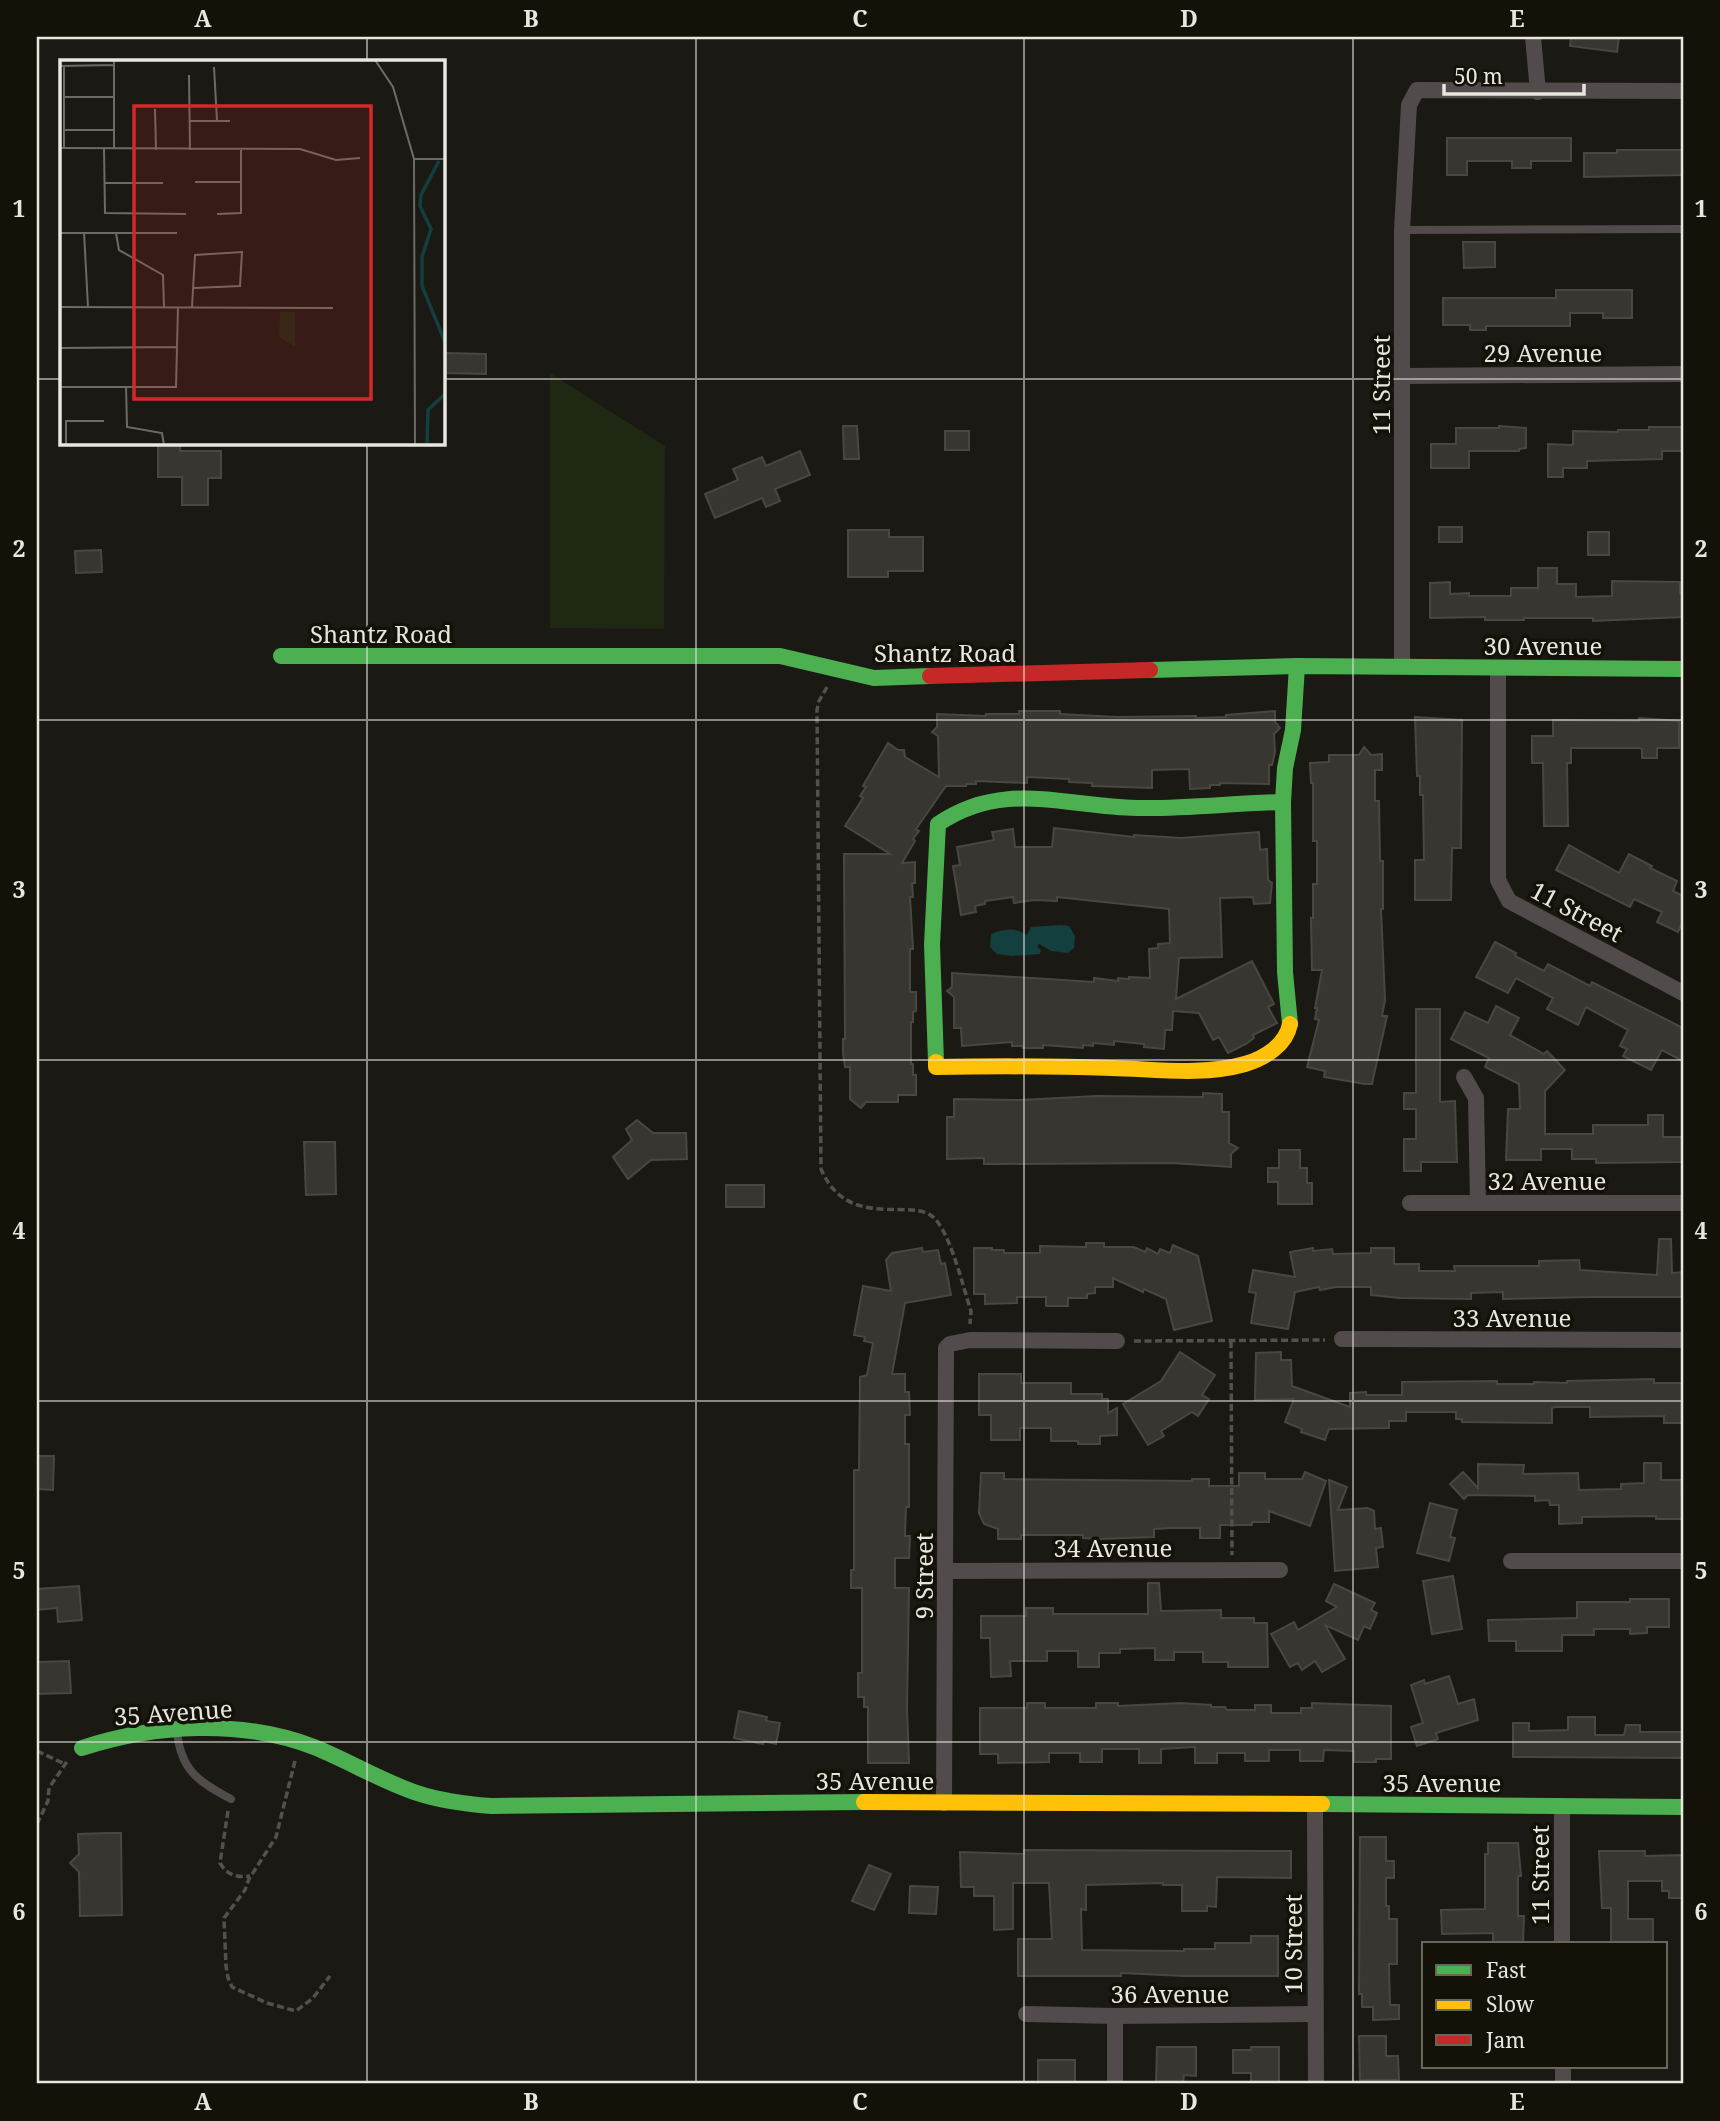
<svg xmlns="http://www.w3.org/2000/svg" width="1720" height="2121" font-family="'Noto Serif',serif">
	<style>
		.green { fill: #1e2813 }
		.water { fill: #133f3f }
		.building { fill: #383631; stroke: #484742; stroke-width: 2 }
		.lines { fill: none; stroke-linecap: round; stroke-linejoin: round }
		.path { stroke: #555050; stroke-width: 3.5; stroke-dasharray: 7 3.5; stroke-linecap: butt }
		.lane { stroke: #514b4b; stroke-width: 8 }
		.street { stroke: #514b4b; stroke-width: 16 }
		.fast { stroke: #4caf50; stroke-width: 16 }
		.slow { stroke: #ffc107; stroke-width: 16 }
		.jam { stroke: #c62828; stroke-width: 16 }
		.grid { fill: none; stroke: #e7e6df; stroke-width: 2; stroke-opacity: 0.55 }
		.labels { text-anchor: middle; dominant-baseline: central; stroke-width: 7; stroke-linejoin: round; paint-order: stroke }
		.street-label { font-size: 24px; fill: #e7e6df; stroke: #141208 }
		.inset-river { fill: none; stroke: #133f3f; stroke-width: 3.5 }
		.inset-road { fill: none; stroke: #6c6b65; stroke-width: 2 }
		.view { fill: #d62828; fill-opacity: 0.15; stroke: #d62828; stroke-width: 3.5 }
		.inset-edge { fill: none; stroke: #e7e6df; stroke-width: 3.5 }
		.neatline { fill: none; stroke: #e7e6df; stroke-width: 2.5 }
		.grid-label { font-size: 23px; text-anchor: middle; font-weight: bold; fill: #e7e6df }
	</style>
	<rect width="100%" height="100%" fill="#1a1914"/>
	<!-- green -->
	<path class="green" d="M550,373L665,446L664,629L550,628Z"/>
	<!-- water -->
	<path class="water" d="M1061,925L1069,926L1075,936L1074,948L1068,953L1051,951L1039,944L1037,947L1041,950L1040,954L1012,956L997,954L990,947L991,934C1004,929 1015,927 1027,935L1031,927Z"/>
	<!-- building -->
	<g class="building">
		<path d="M1571,37H1619L1617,52L1570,46Z"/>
		<path d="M1447,138H1571V161H1531V168H1512V161H1467V175H1447Z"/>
		<path d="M1617,150H1683V175L1584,177V153H1617Z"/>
		<path d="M1463,242H1495V267L1464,268Z"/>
		<path d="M1556,290H1632V318H1603V313H1570V326H1486V330H1470V325H1443V298H1556Z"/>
		<path d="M445,353L486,354V374L445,373Z"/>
		<path d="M843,426H857L859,459H844Z"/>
		<path d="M1499,426L1526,428V448L1519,449V451H1469V468H1431V444H1456V428H1499Z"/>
		<path d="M1649,427H1683V451H1662V459L1587,461V468H1563V477H1548V444L1573,445V431L1618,432V430H1649Z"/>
		<rect x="945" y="431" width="24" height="19"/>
		<path d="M158,443H180V451H221V478H208V505H182V477H158Z"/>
		<path d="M800,451L810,475L775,489L780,501L766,507L762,498L715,518L705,494L738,480L733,469L762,457L766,466Z"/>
		<rect x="1439" y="527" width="23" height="15"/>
		<path d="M848,530H889V537H923V571H888V577H848Z"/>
		<rect x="1588" y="532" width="21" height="23"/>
		<path d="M101,550L102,572L76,573L75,551Z"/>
		<path d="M1538,568H1557V584H1576V597L1612,596V581L1680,582V593H1683V617L1593,621V618H1524V620H1485V617L1430,618V583L1450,582V594L1469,593V596H1511V588H1538Z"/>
		<path d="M1019,711H1060V714L1117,717L1196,716V718L1226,717V715L1275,711V722L1280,728L1274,734L1275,752L1272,765H1269V784L1220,783V785H1210V788L1190,789L1189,769L1152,770V788L1092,786V783L1069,782V779L1027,777V783L976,781V784H966V786H946L916,829L919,831L913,839L915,841L902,863L915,862V883H912L913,897H910L913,949H910V992H916V1011L913,1012V1022H911V1064H913V1075H916V1095H898V1102H866L861,1108L850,1099V1067H845L843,1054V1039H845L844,854H890L845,826L863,798L860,796L866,787L863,786L888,743L898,750H904L905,757L939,777L938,736L932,732L937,727V714L986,716V714H1019Z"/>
		<path d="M1415,717L1462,720L1461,848H1452L1451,900H1415V860H1424L1423,795H1420V776H1417Z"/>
		<path d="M1639,718L1679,721V748H1657V758H1642V749L1639,748H1571V763H1567L1568,826H1544L1543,763H1532V736H1553V720L1639,721Z"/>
		<path d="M1364,747L1371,755L1382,754V770H1375V801H1379L1380,861H1383V909H1381L1385,1000L1382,1016H1387L1372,1084H1365L1324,1077L1325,1071L1307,1067L1319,1020L1315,1019L1317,1008H1315L1322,970H1312L1311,918H1313V884H1317V841H1313V783H1311L1310,763L1329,762V755H1359Z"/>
		<path d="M1054,828L1134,837V835L1181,838L1259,832L1260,850L1267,849L1268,880L1272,883L1270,903L1254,904L1253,897L1220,898L1222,957L1179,958L1176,999L1252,961L1274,1004L1268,1007L1277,1023L1253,1035L1254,1038L1246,1044L1228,1053L1219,1037L1213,1040L1199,1013L1173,1011L1172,1030H1165L1164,1049L1144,1047V1044L1114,1041V1045L1093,1043V1046L1083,1045V1048L1043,1045V1048H1023V1046H1012V1042L962,1046L961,1028H954V997L947,991L952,987V973L1094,982V978L1118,981V978L1129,979V977L1150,978L1149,949L1158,948V944L1170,943L1169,909L1057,897V901L1034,900L1014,903L1013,897L985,901V904L975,906L976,912L961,915L953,866L960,865L957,847L994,840L992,832L1013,829L1015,847H1052Z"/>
		<path d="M1569,845L1619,873L1629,854L1652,866L1650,868L1677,881L1673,891L1683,896V921L1678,932L1657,922L1662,912L1634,899L1630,907L1556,870Z"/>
		<path d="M1495,942L1516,953L1515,956L1544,971L1548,964L1590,986L1592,982L1683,1028V1061L1662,1050L1651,1070L1623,1056L1627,1049L1620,1046L1628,1030L1586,1007L1578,1025L1547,1009L1553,998L1516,978L1508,993L1476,977Z"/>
		<path d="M1496,1006L1519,1018L1510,1035L1544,1054L1547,1051L1565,1070L1545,1091V1134H1593V1125H1648V1115H1663V1137H1683V1162L1596,1163V1159H1572V1149H1541V1160H1506L1508,1109H1520L1519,1084L1485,1067L1489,1058L1451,1039L1465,1012L1488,1023Z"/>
		<path d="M1416,1009H1440V1102L1455,1101L1457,1162H1421V1171H1404V1139H1416V1109H1404V1093H1416Z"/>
		<path d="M1203,1093L1222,1094V1112H1229V1143L1238,1148L1231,1154V1167L1172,1163L995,1164H984V1158L947,1159V1117H954V1099L1020,1100L1097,1096L1203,1097Z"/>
		<path d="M637,1120L653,1133H686L687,1159L651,1160L628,1179L613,1157L632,1140L626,1129Z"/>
		<path d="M304,1142H335L336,1194L306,1195Z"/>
		<path d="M1279,1150H1300V1168H1307V1183H1312V1204H1278V1182H1268V1168H1279Z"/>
		<rect x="726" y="1185" width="38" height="22"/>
		<path d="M1659,1239H1671L1672,1273L1683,1272V1297H1591L1503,1299V1292L1471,1293V1299L1400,1298L1371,1295V1287H1336L1320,1290L1319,1287L1295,1292L1288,1329L1251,1323L1256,1293L1249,1292L1253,1270L1295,1277L1290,1252L1313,1248V1251L1332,1249L1333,1254L1371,1253V1248H1394V1264H1419V1271H1455L1454,1266H1539V1261L1579,1260L1580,1270L1657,1275Z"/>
		<path d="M1086,1243H1104V1247H1134L1145,1252L1147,1248L1158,1254L1160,1249L1170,1253L1173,1245L1198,1256L1212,1321L1174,1330L1166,1299L1144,1289L1143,1292L1113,1278V1287H1095V1293L1087,1294V1298H1068V1306H1046V1297H1017V1303L985,1304V1294H974V1248H992V1250H1004V1253H1040V1246L1086,1247Z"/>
		<path d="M922,1248L923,1252L938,1250L941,1264L945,1263L951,1295L905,1303L892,1374H905V1392H909L910,1415H905V1444H909V1507H906L905,1536H910L909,1558H895V1588H909L907,1707L909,1763H868V1707H864V1697H858V1673H862V1588H851V1570H854V1470H859L860,1377L867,1375L873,1343L864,1341L865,1337L854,1335L863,1286L891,1291L886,1260L892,1253Z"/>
		<path d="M1180,1352L1215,1375L1202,1395L1209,1399L1198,1416L1192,1412L1161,1431L1164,1436L1148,1445L1123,1404L1161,1381Z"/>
		<path d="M1281,1352V1360H1291L1292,1386L1350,1407V1393L1366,1392V1395H1402V1382L1497,1381V1384H1534V1382L1567,1383V1381L1654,1379V1383H1683V1423H1664V1416L1590,1417V1407H1555L1552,1408V1423L1462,1422V1419H1456V1412H1406V1421H1389V1428L1329,1429L1325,1440L1301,1432L1302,1429L1285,1422L1294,1399L1255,1400L1256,1353Z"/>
		<path d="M979,1374H1021V1383H1071V1394H1102V1399H1108V1413L1117,1408V1435L1100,1436V1444H1078V1441H1051V1428H1020V1440H991V1415H979Z"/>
		<path d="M37,1456H54L53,1490L37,1489Z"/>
		<path d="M1644,1463H1661V1480H1681L1683,1519H1656V1516L1582,1517V1523L1559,1524V1505H1550L1549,1500L1535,1501V1496L1468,1495L1464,1499L1450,1484L1463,1472L1478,1488V1464L1524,1465L1523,1474L1578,1473L1579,1490L1621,1489V1484L1644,1483Z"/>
		<path d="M1305,1472L1326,1481L1310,1526L1269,1511V1522H1252V1525H1220V1538H1200V1528H1171L1154,1529V1537L1098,1539L1083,1538V1535H1021V1539H998V1529L984,1524L979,1513L981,1473H1004V1479L1192,1481V1479H1209V1486H1239V1473H1265V1479H1302Z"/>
		<path d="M1329,1480L1347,1487L1338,1510L1368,1508L1374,1511L1375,1529L1381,1528L1383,1547L1376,1548L1378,1567L1335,1571Z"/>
		<path d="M1430,1503L1457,1510L1450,1537L1455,1538L1449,1561L1417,1553Z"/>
		<path d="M1453,1576L1462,1629L1432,1634L1423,1581Z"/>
		<path d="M1148,1583H1159L1161,1611L1221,1610V1618H1254V1623H1267L1268,1667H1228V1662H1203V1652H1174V1660H1155V1648L1120,1649V1653H1099V1667H1078V1651H1047V1661H1010L1011,1676L991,1677L990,1638H981V1616H1026V1608H1053V1614H1148Z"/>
		<path d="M1334,1584L1375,1603L1371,1610L1377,1613L1370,1629L1364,1626L1358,1640L1325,1625L1345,1659L1322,1672L1315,1661L1302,1670L1298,1663L1290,1667L1271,1634L1294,1622L1298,1630L1337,1607L1326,1601Z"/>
		<path d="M79,1586L82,1620L58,1622L57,1608L37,1610V1589Z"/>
		<path d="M1630,1599H1669V1627H1647V1633L1630,1634V1629H1594V1635H1562V1651H1516V1641H1489L1488,1620L1577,1618V1602H1630Z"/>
		<path d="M69,1661L71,1693L37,1694V1662Z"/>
		<path d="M1449,1676L1458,1704L1474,1699L1478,1720L1436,1733L1438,1739L1417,1746L1411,1727L1423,1723L1411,1685L1424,1680L1425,1684Z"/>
		<path d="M1027,1703H1045V1708H1096V1703H1118V1706L1181,1703L1211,1705V1707H1225L1227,1710H1255V1705H1271V1713H1301V1708H1312V1703L1391,1706V1759H1376V1762H1354V1751L1324,1750L1323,1761H1300V1750H1269V1761H1245V1753H1217V1763H1195V1747L1161,1749V1763H1139V1749H1102V1762H1080V1753H1049V1762L998,1763V1754H980V1708H1027Z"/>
		<path d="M739,1711L767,1717L766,1721L780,1723L776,1744L764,1741L763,1744L734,1738Z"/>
		<path d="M1568,1717H1595V1735H1624L1626,1725H1640V1732H1683V1758L1513,1757V1723H1529V1731L1568,1730Z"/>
		<path d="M107,1833H121L122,1915L80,1916L79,1872L70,1863L79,1854L78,1834Z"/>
		<path d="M1360,1837H1386V1861H1394V1878H1386V1906H1389V1919H1397V1964H1389L1390,2005H1399V2019L1373,2020V2007H1362V1994H1359Z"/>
		<path d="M1488,1843H1518L1521,1876H1518V1916H1524L1523,1944H1493V1933L1442,1934L1441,1910L1485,1909V1854H1488Z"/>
		<path d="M1024,1850L1291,1851V1878L1217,1877L1216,1907L1207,1906V1911H1182V1885H1163V1883L1086,1885V1910L1081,1909L1082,1950L1184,1951V1949H1215V1943H1251V1936H1278V1976H1184L1121,1973V1976H1018V1939H1052L1049,1883H1013V1929L994,1930V1896H974V1887H961L960,1852L1024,1854Z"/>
		<path d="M1599,1851H1645V1856L1683,1855V1898H1669V1891H1662V1881H1628V1919H1653V1944H1611V1908H1602Z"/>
		<path d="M869,1865L891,1874L874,1910L852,1901Z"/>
		<path d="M910,1886L938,1887L936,1914L909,1913Z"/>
		<path d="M1359,2036H1386V2056H1398L1399,2080H1360Z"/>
		<path d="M1157,2047H1196V2076L1184,2075L1183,2084H1156Z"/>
		<path d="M1251,2047H1279V2084H1251V2073H1233V2050H1251Z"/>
		<rect x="1038" y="2060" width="37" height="24"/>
	</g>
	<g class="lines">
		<!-- path -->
		<g class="path">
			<path d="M827,687L819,701L817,710L821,1169C849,1234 916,1194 936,1220C952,1239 963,1287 971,1311L970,1324"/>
			<path d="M1134,1341L1325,1340"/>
			<path d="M1231,1341L1232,1555"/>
			<path d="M37,1751L65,1764"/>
			<path d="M295,1761L276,1837L249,1879L245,1890L224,1918L226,1966L228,1978L232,1987L267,2003L296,2011L313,1998L330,1976"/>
			<path d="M228,1811L220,1863C227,1875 237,1878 250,1876"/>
			<path d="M37,1824L48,1801L49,1788L68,1760"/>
		</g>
		<!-- lane -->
		<g class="lane">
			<path d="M1402,230L1683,229"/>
			<path d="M177,1732C181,1771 199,1782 231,1799"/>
		</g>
		<!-- street -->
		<g class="street">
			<path d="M1533,37L1538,92"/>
			<path d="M1403,376L1683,374"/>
			<path d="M1402,666V230L1409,105L1417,90L1683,91"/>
			<path d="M1498,668V880L1509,901L1683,993"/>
			<path d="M1464,1077L1476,1098L1478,1203"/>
			<path d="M1410,1203H1683"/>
			<path d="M1342,1339L1683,1340"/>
			<path d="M1511,1561H1683"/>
			<path d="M946,1571L1280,1570"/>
			<path d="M944,1803L946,1348L950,1344L970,1340L1117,1341"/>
			<path d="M1315,1804L1316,2084"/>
			<path d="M1562,1806V1944"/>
			<path d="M1026,2014L1115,2016L1315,2014"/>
			<path d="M1115,2016V2084"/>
			<path d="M1563,2067V2084"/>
		</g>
		<!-- fast -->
		<g class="fast">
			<path d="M281,656H780L874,678L930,676"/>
			<path d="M1150,670L1297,666L1683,669"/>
			<path d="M1290,1024L1285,972L1283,802L1285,768L1293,730L1297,666"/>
			<path d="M936,1062L932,945L938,824C1004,779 1065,807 1137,808C1186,809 1234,803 1283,802"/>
			<path d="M82,1748C155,1724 241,1719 314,1747C349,1761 381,1781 417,1793C441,1801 465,1804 491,1806L864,1802"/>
			<path d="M1322,1804L1683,1807"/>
		</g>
		<!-- slow -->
		<g class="slow">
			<path d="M936,1062V1067C995,1066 1053,1066 1112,1068C1155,1069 1203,1076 1245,1064C1265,1058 1286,1045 1290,1024"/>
			<path d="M864,1802L1322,1804"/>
		</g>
		<!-- jam -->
		<path class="jam" d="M930,676L1150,670"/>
	</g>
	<!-- grid -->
	<path class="grid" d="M367,37V61M696,37V2084M1024,37V2084M1353,37V2084M37,379H61M443,379H1683M367,443V2084M37,720H1683M37,1060H1683M37,1401H1683M37,1742H1683"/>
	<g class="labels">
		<!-- street labels -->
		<g class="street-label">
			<text x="1543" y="352">29 Avenue</text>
			<text transform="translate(1380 385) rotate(-90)">11 Street</text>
			<text x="381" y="633">Shantz Road</text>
			<text x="1543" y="645">30 Avenue</text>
			<text x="945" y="652">Shantz Road</text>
			<text transform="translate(1577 911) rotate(28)">11 Street</text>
			<text x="1547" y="1180">32 Avenue</text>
			<text x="1512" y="1317">33 Avenue</text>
			<text x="1113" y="1547">34 Avenue</text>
			<text transform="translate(923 1576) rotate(-90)">9 Street</text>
			<text transform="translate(173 1712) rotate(-4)">35 Avenue</text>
			<text x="875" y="1780">35 Avenue</text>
			<text x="1442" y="1782">35 Avenue</text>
			<text transform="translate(1539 1875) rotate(-90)">11 Street</text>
			<text transform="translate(1292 1944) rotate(-90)">10 Street</text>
			<text x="1170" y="1993">36 Avenue</text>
		</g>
	</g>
	<!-- overview -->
	<g transform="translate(60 60)">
		<rect width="385" height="385" fill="#1a1914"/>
		<path d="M220,252H235V287L219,277Z" fill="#1e2813"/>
		<path class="inset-river" d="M379,101L361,135L360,146L371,169L362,197V226L385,282M367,385L368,350L385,334"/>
		<path class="inset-road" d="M54,0V89M315,0L333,27L354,99L355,385M4,5V88M0,6L54,5M154,7L157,61M129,15L130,90M4,37H53M95,49L96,90M130,61H170M4,70H54M0,88L240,89L276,100L300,98M44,89L45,153L126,154M354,99H385M135,122H181M44,123H103M157,154L181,153V90M24,172L28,247M0,173H117M56,173L59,190L103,215L104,247M0,247L273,248M132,247L135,195L182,192L180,226L134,228M0,288L117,287M66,326L67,367L102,373L104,385M0,327H116L118,247M6,385V361H44"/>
		<path class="view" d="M74,46H311V339H74Z"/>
		<rect width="385" height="385" class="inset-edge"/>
	</g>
	<!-- border -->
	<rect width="1720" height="2121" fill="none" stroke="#141208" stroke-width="77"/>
	<!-- legend -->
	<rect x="1422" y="1942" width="245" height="126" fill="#141208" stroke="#68675e" stroke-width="2"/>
	<rect x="1436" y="1965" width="35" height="10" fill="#4caf50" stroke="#68675e" stroke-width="2"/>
	<text x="1486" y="1978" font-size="21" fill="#e7e6df">Fast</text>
	<rect x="1436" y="2000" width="35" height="10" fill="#ffc107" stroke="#68675e" stroke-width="2"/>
	<text x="1486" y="2012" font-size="21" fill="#e7e6df">Slow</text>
	<rect x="1436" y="2035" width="35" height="10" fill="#c62828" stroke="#68675e" stroke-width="2"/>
	<text x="1486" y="2048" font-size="21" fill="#e7e6df">Jam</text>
	<!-- scale -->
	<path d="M1444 84v10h140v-10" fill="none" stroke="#e7e6df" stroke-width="3.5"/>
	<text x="1454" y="84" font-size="21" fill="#e7e6df" stroke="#141208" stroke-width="5" paint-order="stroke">50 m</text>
	<rect x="38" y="38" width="1644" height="2044" class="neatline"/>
	<g class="grid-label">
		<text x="203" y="27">A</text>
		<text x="531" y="27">B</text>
		<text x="860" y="27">C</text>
		<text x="1189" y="27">D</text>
		<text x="1517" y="27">E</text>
		<text x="19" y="217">1</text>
		<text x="1701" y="217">1</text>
		<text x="19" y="557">2</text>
		<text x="1701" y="557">2</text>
		<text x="19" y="898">3</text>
		<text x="1701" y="898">3</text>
		<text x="19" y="1239">4</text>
		<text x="1701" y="1239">4</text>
		<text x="19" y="1579">5</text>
		<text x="1701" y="1579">5</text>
		<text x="19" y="1920">6</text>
		<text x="1701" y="1920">6</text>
		<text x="203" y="2110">A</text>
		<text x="531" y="2110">B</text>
		<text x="860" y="2110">C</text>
		<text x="1189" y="2110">D</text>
		<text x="1517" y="2110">E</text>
	</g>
</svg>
